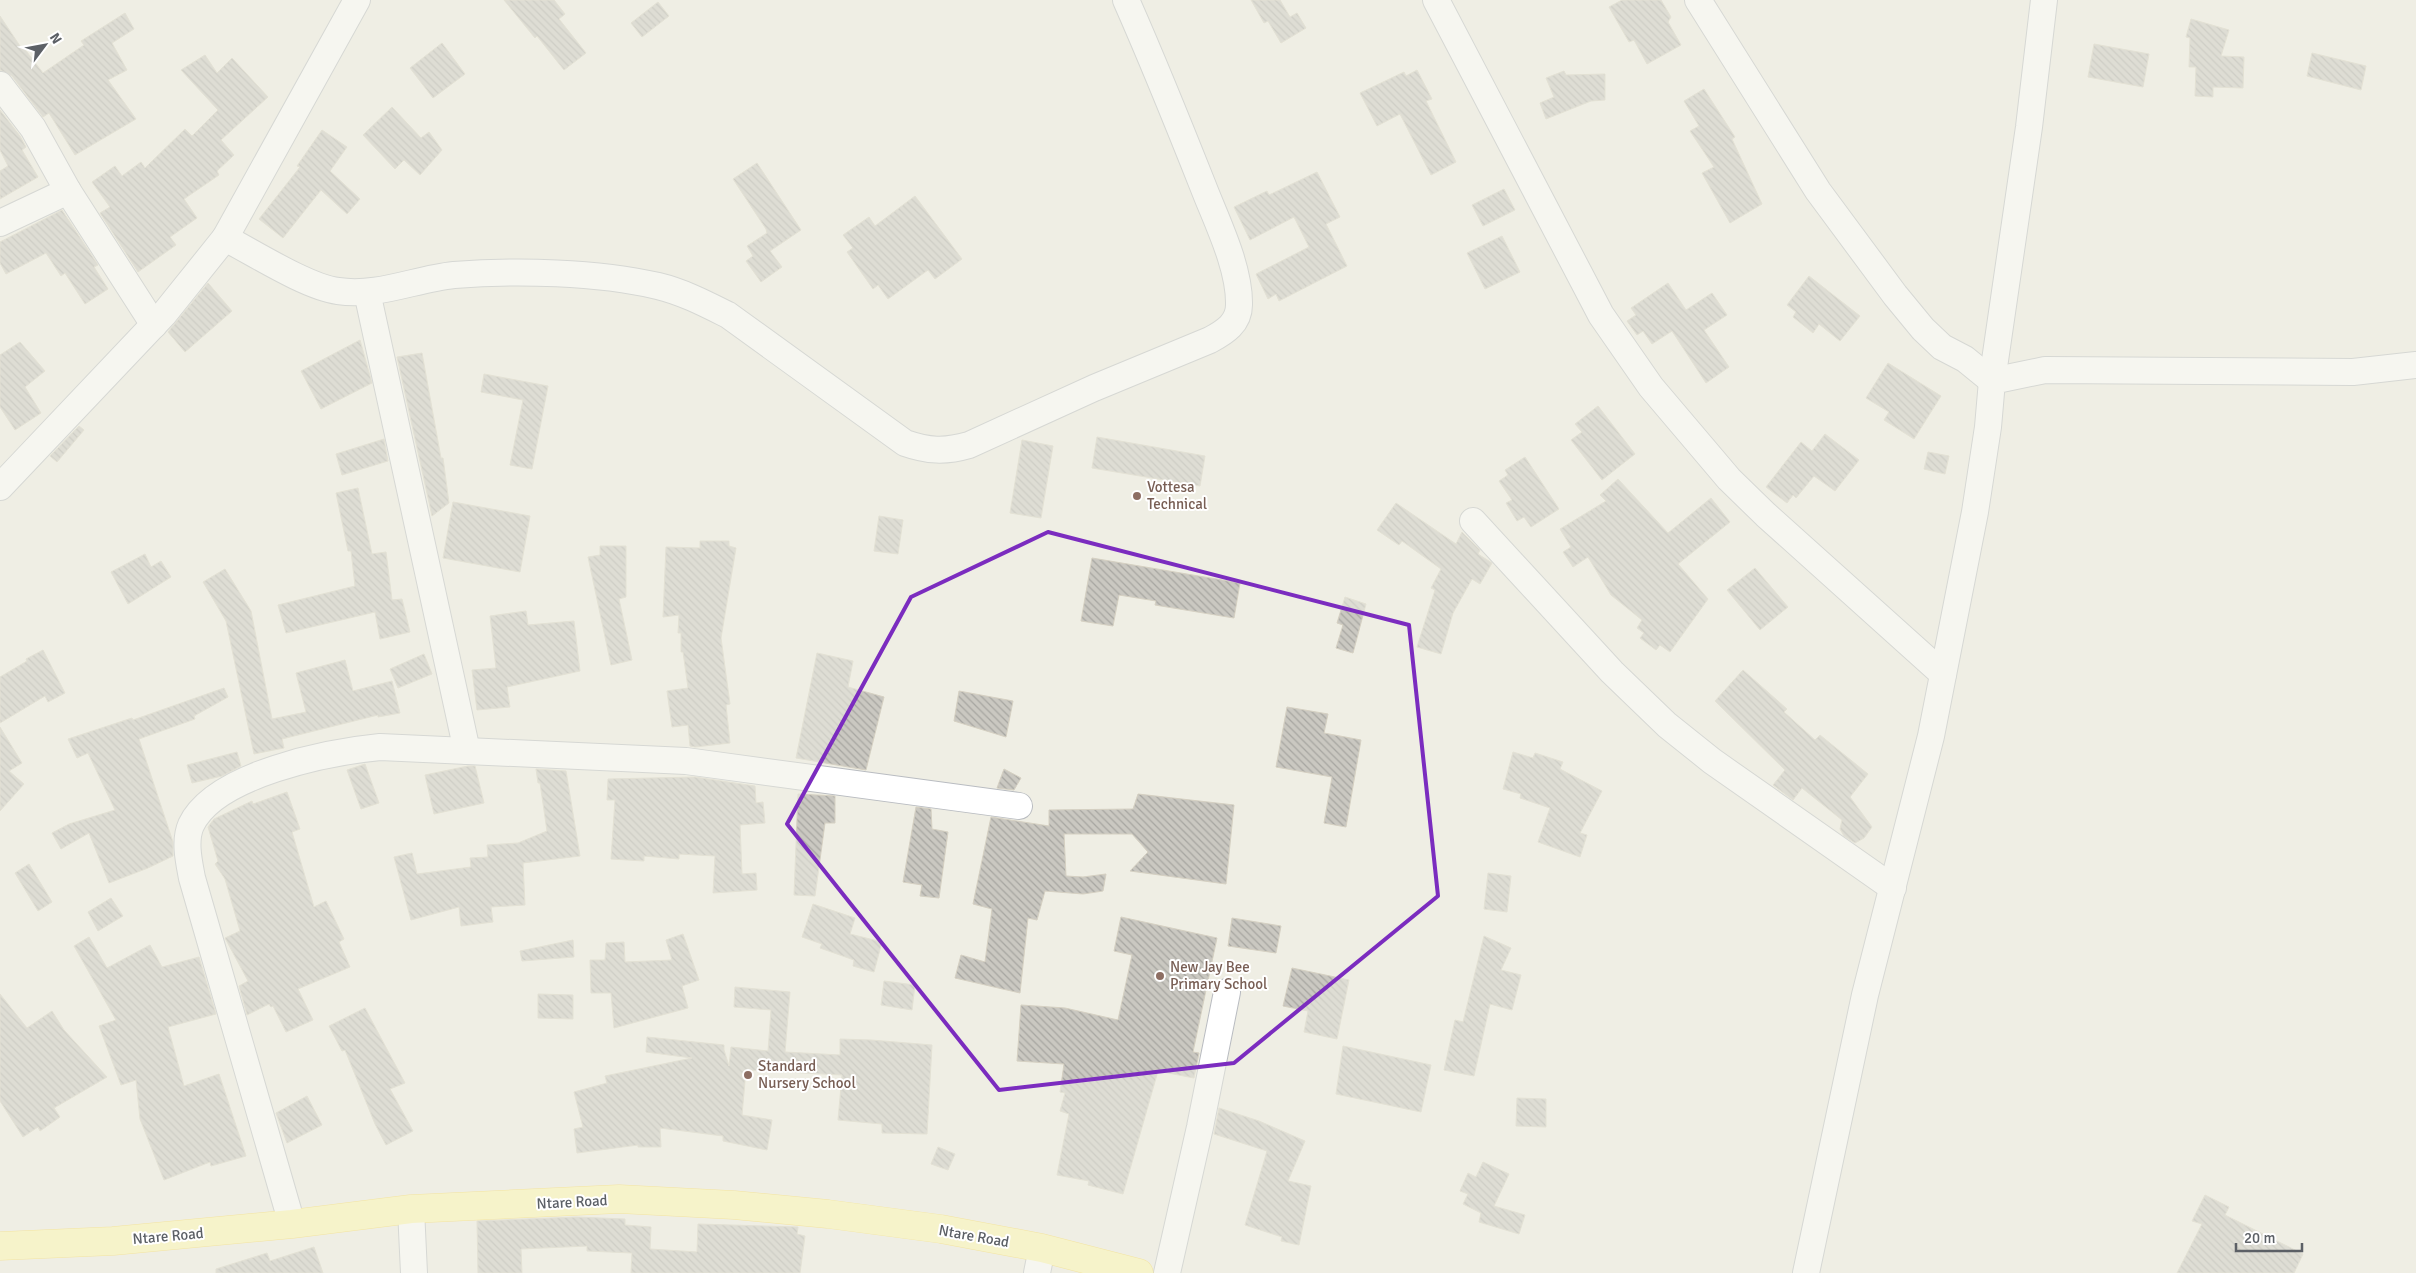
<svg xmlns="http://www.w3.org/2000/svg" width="2416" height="1273" font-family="Signika,sans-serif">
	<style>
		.building { fill: url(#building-back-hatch); stroke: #d5d0c2 }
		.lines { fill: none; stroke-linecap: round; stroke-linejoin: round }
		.minor-casing { stroke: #b9bcc1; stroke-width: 28 }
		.major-casing { stroke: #f8d755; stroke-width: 29 }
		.minor { stroke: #fff; stroke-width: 26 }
		.major { stroke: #fff8aa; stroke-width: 28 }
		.marked { fill: none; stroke: #7b2cbf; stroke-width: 4; stroke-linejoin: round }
		.education-dot { fill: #8d6e63; stroke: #fff; stroke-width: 2 }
		.labels { text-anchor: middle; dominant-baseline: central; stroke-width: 4; stroke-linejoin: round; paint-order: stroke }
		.education-label { font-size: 15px; fill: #785e54; stroke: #fff; text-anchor: start }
		.street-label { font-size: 15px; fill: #5c6066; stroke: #fff }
	</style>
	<defs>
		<pattern id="building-back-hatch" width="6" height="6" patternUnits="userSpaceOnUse" patternTransform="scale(1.25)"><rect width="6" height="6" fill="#cac8c1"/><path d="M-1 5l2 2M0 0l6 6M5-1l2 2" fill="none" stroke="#a7a6a1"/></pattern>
	</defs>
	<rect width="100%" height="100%" fill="#efeee4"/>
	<!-- building -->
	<g class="building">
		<path d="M504,0H554L565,14L559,19L586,53L564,70L537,36L535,38Z"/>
		<path d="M1251,0H1280L1290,17L1297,13L1306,28L1281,43L1268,21L1264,23Z"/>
		<path d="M1622,0H1661L1671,17L1668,22L1681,45L1647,64L1634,40L1629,42L1609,7Z"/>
		<path d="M658,2L669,16L642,37L631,23Z"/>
		<path d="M125,13L134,29L112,43L127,70L108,80L136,119L75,155L49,113L43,117L12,76L0,70V16L22,49L24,48L43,73L84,45L81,41Z"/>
		<path d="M2191,19L2229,30L2221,56L2244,57L2243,88L2213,87V97L2195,96L2196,67H2189L2190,38L2186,37Z"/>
		<path d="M442,43L465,74L433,98L410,68Z"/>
		<path d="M2094,44L2149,54L2143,87L2088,77Z"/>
		<path d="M2312,53L2366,66L2361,90L2307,76Z"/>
		<path d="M205,55L217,73L232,58L268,97L221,140L234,155L217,171L219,175L184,199L197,218L170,237L176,245L138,272L100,213L110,207L92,182L115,166L122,176L141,162L145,168L185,129L192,136L218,110L181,70Z"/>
		<path d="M1417,70L1432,99L1426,101L1456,162L1431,175L1400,114L1377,126L1360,93L1404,72L1406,76Z"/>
		<path d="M1564,71L1566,75L1605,74V100L1591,101L1546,119L1540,103L1554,97L1546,78Z"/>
		<path d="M1704,89L1735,137L1732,139L1762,204L1730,223L1702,173L1714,167L1690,131L1699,126L1684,101Z"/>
		<path d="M392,107L421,138L429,132L442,150L420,175L404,160L395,169L363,135Z"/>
		<path d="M0,110L20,136L26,147L22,150L38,177L0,199V171L8,166L0,150Z"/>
		<path d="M322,130L347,147L330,171L360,199L347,214L321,190L283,238L259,219L300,167L297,166Z"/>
		<path d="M757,163L801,230L770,251L782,267L761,282L746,261L753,256L747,246L767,233L766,229L733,179Z"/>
		<path d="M1317,172L1340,217L1326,224L1347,266L1279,301L1276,294L1268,299L1256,274L1309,247L1294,217L1250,240L1234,207L1267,191L1269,195Z"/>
		<path d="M1504,189L1515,210L1483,226L1472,205Z"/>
		<path d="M915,196L962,259L935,279L928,270L888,299L878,285L873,289L847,252L853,248L843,235L869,217L875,226Z"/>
		<path d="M62,210L98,265L94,267L108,289L85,304L65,273L61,276L46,253L6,274L0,263V242Z"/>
		<path d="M1502,236L1520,272L1485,289L1467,253Z"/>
		<path d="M1809,276L1860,316L1840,341L1819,324L1813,333L1793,317L1796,312L1787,305Z"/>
		<path d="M208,283L232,311L185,352L168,332Z"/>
		<path d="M1668,283L1686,310L1712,293L1727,315L1704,330L1729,367L1706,383L1672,331L1652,344L1643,331L1637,335L1627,321L1636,315L1631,308Z"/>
		<path d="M360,340L372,383L321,409L301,371Z"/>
		<path d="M20,342L45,371L25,387L41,413L15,430L0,407V355Z"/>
		<path d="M422,353L441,458H443L449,503L432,516L397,357Z"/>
		<path d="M1888,363L1941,396L1914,439L1884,420L1889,412L1866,398Z"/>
		<path d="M484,374L548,386L532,469L510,465L523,400L481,392Z"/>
		<path d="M1598,406L1635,454L1602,480L1571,440L1582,432L1575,424Z"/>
		<path d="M79,426L84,430L57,462L50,456Z"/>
		<path d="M1825,434L1859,460L1835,491L1814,476L1796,498L1793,495L1787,503L1766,487L1801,442L1812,451Z"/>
		<path d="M1097,437L1205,456L1200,486L1092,468Z"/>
		<path d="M384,439L388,461L342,475L336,454Z"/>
		<path d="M1022,440L1053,446L1041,518L1010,513Z"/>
		<path d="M1928,452L1949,456L1945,474L1924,469Z"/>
		<path d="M1525,457L1559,509L1531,527L1524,517L1517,521L1506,503L1512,500L1499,481L1508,475L1505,470Z"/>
		<path d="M1618,479L1668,533L1711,498L1730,522L1678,564L1708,599L1670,652L1660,645L1656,650L1640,638L1644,633L1637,628L1642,620L1611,595L1588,557L1573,567L1563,552L1571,547L1560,529L1606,501L1600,495Z"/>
		<path d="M358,488L372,554L386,552L392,600L402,599L410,632L380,639L375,612L286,633L278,605L355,586L351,551H348L336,493Z"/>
		<path d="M453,502L530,516L520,572L443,558Z"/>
		<path d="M1396,503L1456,544L1462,532L1480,550L1478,554L1492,563L1480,584L1472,579L1453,613L1441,654L1417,647L1435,590L1431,588L1441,569L1402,541L1399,545L1377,530Z"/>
		<path d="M879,516L903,520L898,554L874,551Z"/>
		<path d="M700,541H729V546L736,548L721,638L730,704L726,705L730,743L695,747L690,746L688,725L672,727L667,691L688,688L683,652H681V633H678L679,615L663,617L666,547L700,548Z"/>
		<path d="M600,546H626V597L619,599L632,660L611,665L588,557L600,555Z"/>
		<path d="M145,554L151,567L161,561L171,577L128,604L111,572Z"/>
		<path d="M1092,558L1240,583L1234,618L1155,605L1156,601L1119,595L1113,626L1081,621Z"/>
		<path d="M1755,568L1788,607L1760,630L1727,590Z"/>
		<path d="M225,569L251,611L272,719L306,712L296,673L345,660L353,691L392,681L400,713L378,717V715L282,739L284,748L254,754L226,621L203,582Z"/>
		<path d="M1345,597L1366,604L1353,653L1336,648L1343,625L1337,623Z"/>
		<path d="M526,611L528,625L574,621L580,671L507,687L510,707L477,710L472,670L496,668L490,616Z"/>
		<path d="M43,650L65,693L48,702L45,696L0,723V677L27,661L26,659Z"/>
		<path d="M817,653L853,661L848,687L884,697L866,770L796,758Z"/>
		<path d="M424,654L432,674L398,688L390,669Z"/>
		<path d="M1743,670L1787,709L1784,712L1815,740L1820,735L1868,774L1850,797L1872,827L1864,838L1855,843L1844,836L1840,829L1842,820L1802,788L1793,800L1773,785L1785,770L1715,701Z"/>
		<path d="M224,688L228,697L194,716L195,719L139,739L173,842V856L148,868L109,883L89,833L61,849L52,833L69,824L115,810L88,753L77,758L68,739L132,718L133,720Z"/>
		<path d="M959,691L1013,701L1006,737L954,721Z"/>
		<path d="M1287,707L1328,714L1324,733L1361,740L1346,827L1324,823L1332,777L1276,767Z"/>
		<path d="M0,727L22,763L9,771L24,784L0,811Z"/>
		<path d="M237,752L241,766L222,776L192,783L187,765Z"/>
		<path d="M1513,752L1533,758L1535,753L1563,762L1560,769L1602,791L1580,833L1587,835L1580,857L1538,842L1550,808L1520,798L1521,794L1503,789Z"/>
		<path d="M365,764L379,803L361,809L347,770Z"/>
		<path d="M468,766H475L484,803L434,814L425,775Z"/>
		<path d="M536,769L566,771L580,856L523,863L525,905L491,907L493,922L461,926L459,907L411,920L394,857L412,853L417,874L471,867L470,858L488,857L487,845L518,843L547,831L540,783H538Z"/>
		<path d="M1004,769L1021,778L1014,790L997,788Z"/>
		<path d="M695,777L755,786L756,803L763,802L765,823L740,825L742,874L756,873L757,890L713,893L715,856L679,854V859L644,856V861L611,859L615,800H607L608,779Z"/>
		<path d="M287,792L300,829L292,832L314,907L326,901L344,939L339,942L350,967L298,989L313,1020L286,1032L273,1006L271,1007L269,1004L247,1015L239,986L248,981L225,938L240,931L225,879L215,864L218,861L208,827L214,819L252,801L253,804Z"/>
		<path d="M798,794L835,796V823H825L815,896L794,895Z"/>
		<path d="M1138,794L1234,805L1226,884L1130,871L1148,852L1132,834H1064L1066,876L1083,877L1106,874L1103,891L1083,894L1045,891L1037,920L1028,918L1020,993L955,978L961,955L985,962L992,909L973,904L991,817L1049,826V810L1133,809Z"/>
		<path d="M916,807L931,809L932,829L948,832L939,898L920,896L922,885L903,882Z"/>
		<path d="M29,864L52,902L38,911L15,873Z"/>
		<path d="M1488,873L1511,876L1507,912L1484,909Z"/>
		<path d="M111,898L123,916L98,931L88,912Z"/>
		<path d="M813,904L855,918L850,934L882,942L874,972L853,966L854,960L820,948L822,944L802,937Z"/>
		<path d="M1121,917L1217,938L1193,1052L1199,1053L1194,1078L1158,1071L1123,1194L1088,1185L1089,1181L1057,1175L1069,1114L1060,1111L1065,1093L1060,1092L1064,1064L1017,1061L1021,1005L1065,1008L1118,1020L1132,955L1114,951Z"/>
		<path d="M1232,918L1281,926L1276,953L1228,946Z"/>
		<path d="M683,934L699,980L682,986L688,1008L614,1028L611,993H591L590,960H605L606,943L624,942L625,962L672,960L666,940Z"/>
		<path d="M1484,936L1511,948L1501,970L1521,975L1512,1010L1490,1004L1474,1076L1444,1070L1455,1020L1463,1022Z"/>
		<path d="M89,937L107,968L150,945L162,967L199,957L216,1014L168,1027L184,1086L219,1074L246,1156L211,1166L210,1162L164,1180L140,1119L136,1080L121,1085L99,1026L116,1020L74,946Z"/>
		<path d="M573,940L574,957L522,961L520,951Z"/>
		<path d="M1292,968L1349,980L1337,1039L1304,1032L1308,1011L1283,1006Z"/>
		<path d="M884,981L915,985L912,1010L881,1005Z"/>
		<path d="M735,987L790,992L785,1052L840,1055V1039L871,1040L932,1045L927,1134L882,1133V1124L838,1120L842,1075L746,1070L742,1115L772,1120L767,1150L723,1141V1136L660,1128L661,1147H638V1145L577,1153L574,1129L583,1127L574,1092L607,1083L605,1076L692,1058L646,1052L647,1037L724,1045V1050L729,1066L731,1047L768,1051L771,1010L734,1007Z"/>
		<path d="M0,994L27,1028L52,1011L64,1030L107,1077L54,1108L60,1117L40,1131L38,1127L23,1137L0,1101Z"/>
		<path d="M538,994L573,995V1019L538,1018Z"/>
		<path d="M365,1008L405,1083L390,1089L413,1131L386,1145L375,1124L345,1050L342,1051L329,1026Z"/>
		<path d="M1343,1046L1431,1065L1421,1112L1336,1094Z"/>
		<path d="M307,1096L322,1125L287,1143L276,1113Z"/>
		<path d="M1517,1098L1546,1099V1127L1516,1126Z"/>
		<path d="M1219,1108L1259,1121L1305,1141L1288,1181L1311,1186L1299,1245L1281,1241L1282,1237L1245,1225L1267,1151L1214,1134Z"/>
		<path d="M938,1147L955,1154L948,1170L931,1164Z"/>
		<path d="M1483,1162L1509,1174L1494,1206L1525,1215L1519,1234L1479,1222L1481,1213L1463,1204L1468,1194L1460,1191L1468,1173L1476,1177Z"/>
		<path d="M2205,1195L2229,1207L2225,1215L2303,1254L2294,1273H2177L2202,1224L2192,1221Z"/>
		<path d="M576,1217L625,1219V1225L651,1227L650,1249L697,1252L698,1224L798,1227L797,1234L805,1236L800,1273H631L632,1253L587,1251V1246L521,1249L522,1273H478L477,1221Z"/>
		<path d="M314,1247L323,1273H216V1269L267,1253L270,1261Z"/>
	</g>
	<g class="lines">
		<defs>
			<g id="minor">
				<path d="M1436,0L1601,315L1651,387L1729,479L1766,515L1943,674"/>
				<path d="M1698,0L1818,191L1895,295L1923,329L1942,347L1965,359L1992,381"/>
				<path d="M0,85L33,128L68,191L154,325"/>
				<path d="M0,223L68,191"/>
				<path d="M225,238C254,253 307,287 338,291C378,297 415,279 454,275C517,270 597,272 658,286C683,292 706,304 728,315L905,443C928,451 945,452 969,445L1094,388L1210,340C1225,332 1239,323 1239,305C1240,267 1216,220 1203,186C1178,123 1153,61 1126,0"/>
				<path d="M367,292L467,751"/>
				<path d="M1992,381L2029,127L2044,0"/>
				<path d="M0,487L164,314L225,238L357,0"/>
				<path d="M1473,521L1612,672L1667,725L1712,761L1893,888"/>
				<path d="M411,1209L414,1273"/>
				<path d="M292,1224L192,878C189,862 184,841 191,825C215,774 329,752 380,747L686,761L1019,806"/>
				<path d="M1037,1273L1042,1248"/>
				<path d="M1167,1273L1200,1127L1227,992"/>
				<path d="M1806,1273L1865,995L1931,736L1975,512L1988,427L1992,381L2045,370L2353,372L2416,365"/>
			</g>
			<path id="major" d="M0,1246L113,1241L292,1224L411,1209L619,1199L734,1205L828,1214L941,1229L1042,1248L1139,1273"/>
		</defs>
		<!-- minor casing -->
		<use href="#minor" class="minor-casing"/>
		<!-- major casing -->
		<use href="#major" class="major-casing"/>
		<!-- minor -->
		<use href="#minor" class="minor"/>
		<!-- major -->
		<use href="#major" class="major"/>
	</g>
	<!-- marked area -->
	<path d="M0 0H2416V1273H0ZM1048,532L1409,625L1438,896L1234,1063L999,1090L787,824L911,597Z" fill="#efeee4" fill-opacity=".55" fill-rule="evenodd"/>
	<path class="marked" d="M1048,532L1409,625L1438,896L1234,1063L999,1090L787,824L911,597Z"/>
	<!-- markers -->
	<g class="education-dot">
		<circle cx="1137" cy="496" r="5"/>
		<circle cx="1160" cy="976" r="5"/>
		<circle cx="748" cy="1075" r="5"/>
	</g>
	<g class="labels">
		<!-- education labels -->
		<g class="education-label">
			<text x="1147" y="487">Vottesa<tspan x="1147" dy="17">Technical</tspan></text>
			<text x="1170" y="967">New Jay Bee<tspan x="1170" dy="17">Primary School</tspan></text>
			<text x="758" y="1066">Standard<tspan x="758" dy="17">Nursery School</tspan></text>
		</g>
		<!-- street labels -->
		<g class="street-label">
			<text transform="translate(572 1202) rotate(-3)">Ntare Road</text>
			<text transform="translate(168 1236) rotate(-5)">Ntare Road</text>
			<text transform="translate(974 1236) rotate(10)">Ntare Road</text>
		</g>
	</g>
	<!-- north arrow -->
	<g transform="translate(45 45) rotate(58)" stroke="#ffffff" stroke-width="4" paint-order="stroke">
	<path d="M0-4L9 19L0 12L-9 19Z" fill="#5c6066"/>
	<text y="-8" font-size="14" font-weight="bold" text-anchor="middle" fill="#5c6066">N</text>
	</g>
	<!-- scale -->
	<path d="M2236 1243v8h66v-8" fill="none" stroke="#5c6066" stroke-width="2.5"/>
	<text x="2244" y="1243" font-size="15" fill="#5c6066" stroke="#ffffff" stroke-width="4" paint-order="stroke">20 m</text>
</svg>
